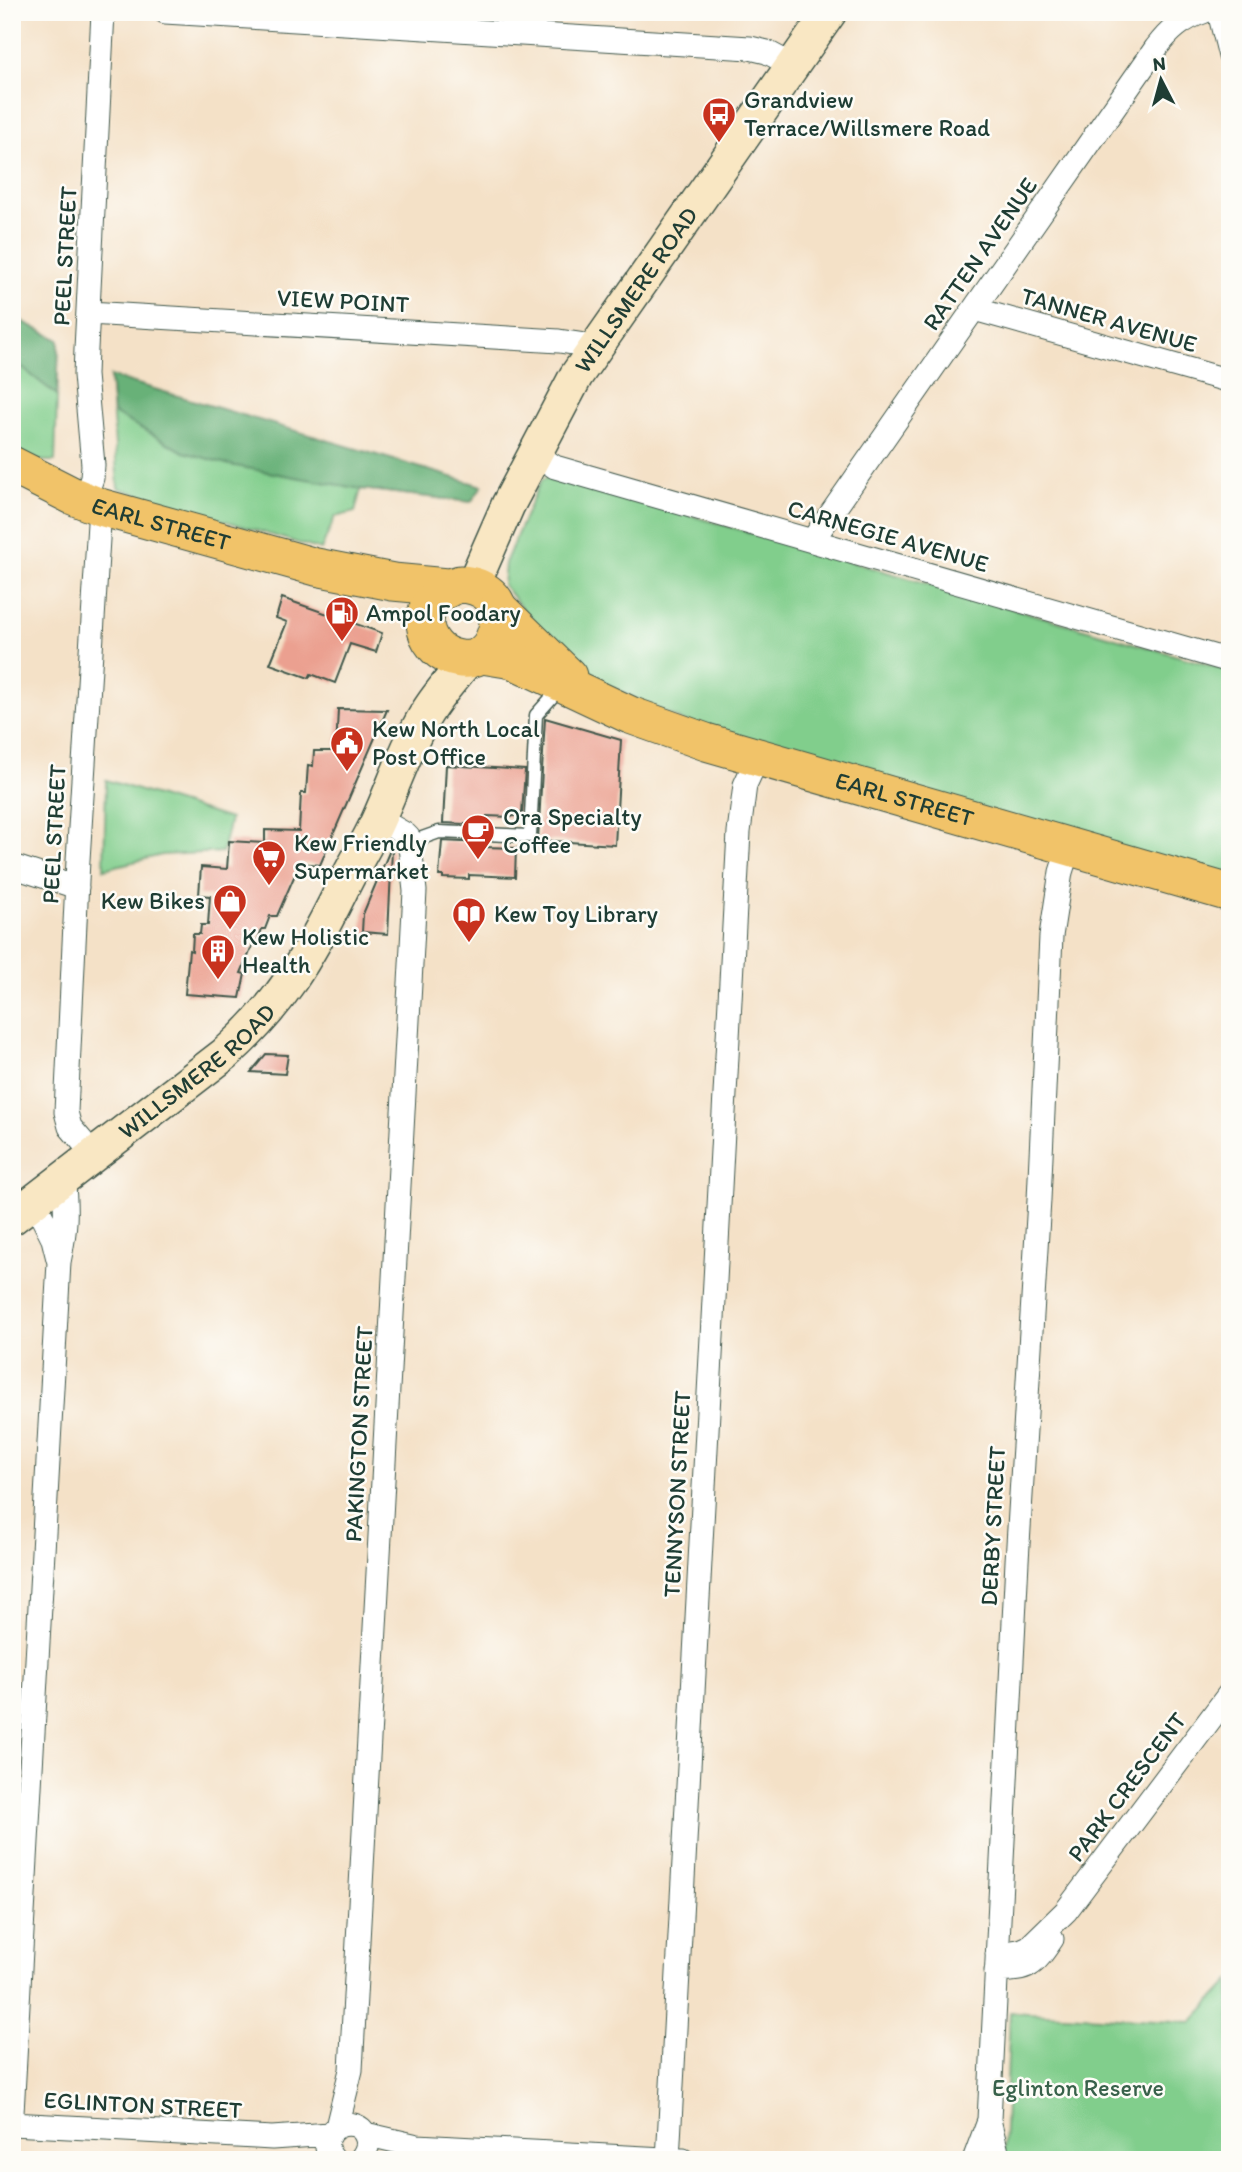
<svg xmlns="http://www.w3.org/2000/svg" width="1242" height="2172" font-family="Itim,sans-serif">
	<style>
		.green { fill: #81ce8c; stroke: #508660; stroke-width: 2 }
		.forest { fill: #68b178; stroke: #447756; stroke-width: 2 }
		.building { fill: #eba090 }
		.lines { fill: none; stroke-linecap: round; stroke-linejoin: round }
		.lane-casing { stroke: #3f564a; stroke-width: 15 }
		.street-casing { stroke: #3f564a; stroke-width: 25 }
		.secondary-casing { stroke: #3f564a; stroke-width: 36 }
		.primary-casing { stroke: #3f564a; stroke-width: 39 }
		.lane { stroke: #fff; stroke-width: 12 }
		.street { stroke: #fff; stroke-width: 23 }
		.secondary { stroke: #f9e7c3; stroke-width: 33 }
		.primary { stroke: #f1c369; stroke-width: 37 }
		.labels { text-anchor: middle; stroke-width: 5; stroke-linejoin: round; paint-order: stroke }
		.poi-label { font-size: 24px; fill: #1f3d34; stroke: #fdfcf7; text-anchor: start }
		.street-label { font-size: 24px; fill: #1f3d34; stroke: #fdfcf7 }
		.park-label { font-size: 24px; fill: #38614a; stroke: #fdfcf7 }
	</style>
	<rect width="100%" height="100%" fill="#fdfcf7"/>
	<filter id="ink" filterUnits="userSpaceOnUse"><feTurbulence type="fractalNoise" baseFrequency=".0143" numOctaves="2"/><feDisplacementMap in="SourceGraphic" scale="14" xChannelSelector="R" yChannelSelector="G"/><feConvolveMatrix kernelMatrix="1 2 1 2 8 2 1 2 1" color-interpolation-filters="sRGB"/></filter>
	<filter id="wash" filterUnits="userSpaceOnUse"><feTurbulence type="fractalNoise" baseFrequency=".00686" numOctaves="4" result="noise"/><feDisplacementMap in="SourceGraphic" scale="28" xChannelSelector="R" yChannelSelector="G"/><feGaussianBlur stdDeviation="1.57" result="paint"/><feColorMatrix in="noise" values="0 0 0 0 0 0 0 0 0 0 0 0 0 0 0 0 0 1.4 0 .05"/><feComposite in="paint" operator="in"/></filter>
	<g filter="url(#wash)">
		<rect width="100%" height="100%" fill="#f4e1c7"/>
		<!-- green -->
		<path class="green" d="M 12,318 L 59,340 L 55,461 L 33,461 L 12,449 Z
			M 110,376 L 482,486 L 471,502 L 361,489 L 355,512 L 335,517 L 321,550 L 118,488 Z
			M 548,477 L 557,477 L 1230,671 L 1230,880 L 692,725 L 589,677 L 558,653 L 503,585 L 505,563 L 539,484 L 542,480 Z
			M 106,780 L 230,819 L 222,852 L 162,855 L 104,869 Z
			M 1230,1981 L 1230,2160 L 1007,2160 L 1004,2151 L 1010,2012 L 1192,2022 Z"/>
		<!-- forest -->
		<path class="forest" d="M 12,316 L 59,340 L 57,395 L 12,360 Z
			M 110,376 L 482,486 L 471,502 L 361,489 L 230,465 L 184,452 L 113,413 Z"/>
		<g id="blocks">
			<!-- building -->
			<path class="building" d="M 282,598 L 382,633 L 376,652 L 350,644 L 335,683 L 311,674 L 309,678 L 270,664 L 287,622 L 276,618 Z
				M 338,709 L 387,710 L 320,865 L 300,863 L 277,916 L 270,916 L 265,929 L 262,929 L 257,942 L 254,942 L 241,973 L 245,974 L 240,998 L 185,994 L 189,950 L 192,951 L 193,934 L 200,934 L 201,925 L 208,925 L 210,896 L 199,895 L 201,867 L 227,869 L 229,841 L 265,843 L 265,830 L 299,831 L 301,793 L 306,793 L 308,765 L 313,766 L 314,751 L 336,751 Z
				M 545,718 L 621,740 L 615,845 L 538,840 Z
				M 446,765 L 525,770 L 522,813 L 511,817 L 487,816 L 486,825 L 443,823 Z
				M 442,841 L 484,843 L 484,847 L 516,848 L 515,877 L 469,875 L 469,879 L 443,878 L 443,876 L 439,876 Z
				M 390,850 L 392,850 L 388,934 L 362,932 L 363,914 Z
				M 266,1054 L 288,1055 L 285,1074 L 251,1072 Z"/>
		</g>
	</g>
	<g filter="url(#ink)">
		<use href="#blocks" fill-opacity="0" stroke="#3f564a" stroke-width="2"/>
		<g class="lines">
			<!-- lane casing -->
			<g class="lane-casing">
				<path id="lane" d="M 411,842 L 439,832 L 530,836 L 536,715 L 561,687"/>
			</g>
			<!-- street casing -->
			<g class="street-casing">
				<path id="street" d="M 165,12 L 750,48 L 767,52 L 793,66
					M 1219,12 L 1230,56
					M 974,309 L 1230,381
					M 89,313 L 559,341 L 579,344 L 593,350
					M 536,454 L 555,467 L 1230,661
					M 84,501 L 92,478 L 93,465 L 85,375 L 86,349 L 103,12
					M 812,541 L 1156,48 C 1169,31 1182,19 1203,12
					M 12,866 L 77,887
					M 94,1155 L 70,1127 L 66,1112 L 78,860 L 100,507
					M 34,1201 L 53,1239 L 58,1259
					M 997,1954 L 1020,1951 L 1029,1947 L 1066,1911 L 1230,1693
					M 996,1971 C 1030,1970 1033,1967 1052,1939
					M 12,2113 L 59,1262 C 66,1229 67,1211 63,1177
					M 12,2124 L 272,2138 L 330,2134
					M 337,2127 L 351,2070 L 415,891 L 409,838 L 405,834 L 379,819
					M 365,2134 L 417,2146 L 683,2160
					M 334,2160 C 308,2131 358,2108 367,2139 C 369,2147 365,2154 360,2160
					M 668,2160 L 739,832 L 745,785 L 758,757
					M 974,2160 L 989,2120
					M 999,2160 L 989,2120 L 1017,1561 L 1039,1200 L 1051,936 L 1061,872 L 1069,847"/>
			</g>
			<!-- secondary casing -->
			<g class="secondary-casing">
				<g id="secondary">
					<path id="s1" d="M 473,585 L 508,505 L 576,376 L 830,12"/>
					<path id="s2" d="M 12,1218 L 225,1054 C 280,1006 309,956 341,891 C 352,867 367,845 378,820 C 394,785 406,747 426,714 C 438,694 454,677 468,659"/>
				</g>
			</g>
			<!-- primary casing -->
			<g class="primary-casing">
				<g id="primary">
					<path id="s3" d="M 12,465 L 73,496 L 100,507 L 316,567 L 393,582 L 447,587"/>
					<path d="M 460,584 C 483,585 504,599 498,625 C 496,634 492,647 483,653 C 470,665 444,658 434,645 C 413,619 432,591 460,584 Z"/>
					<path d="M 498,608 L 568,676"/>
					<path id="s4" d="M 482,655 L 513,660 L 630,715 L 706,742 L 1230,893"/>
				</g>
			</g>
			<!-- lane -->
			<use href="#lane" class="lane"/>
			<!-- street -->
			<use href="#street" class="street"/>
			<!-- secondary -->
			<use href="#secondary" class="secondary"/>
			<!-- primary -->
			<use href="#primary" class="primary"/>
		</g>
	</g>
	<!-- icons -->
	<defs>
		<g id="bus-pin" transform="scale(1.75)"><path d="M0 17L-7.5 6A9.5 9.5 0 1 1 7.5 6Z" fill="#c8321e" stroke="#fdfcf7"/><path d="M-5-6H5V4H4V6H2V4H-2V6H-4V4H-5ZM-3.5-4V0h7V-4ZM-3.5 1.2v1.5H-2V1.2ZM2 1.2v1.5H3.5V1.2Z" fill="#fff"/></g>
		<g id="fuel-pin" transform="scale(1.75)"><path d="M0 17L-7.5 6A9.5 9.5 0 1 1 7.5 6Z" fill="#c8321e" stroke="#fdfcf7"/><path d="M-5.5-6h7V0h2V4h1.3V-2.5L3-4.5l.8-.8L6-3V5H2.5V1h-1V6h-7ZM-4.2-4.7v3.2H.2V-4.7Z" fill="#fff"/></g>
		<g id="civic-pin" transform="scale(1.75)"><path d="M0 17L-7.5 6A9.5 9.5 0 1 1 7.5 6Z" fill="#c8321e" stroke="#fdfcf7"/><path d="M-.6-6.5H3V-4.5H.6V-3L4-1V1h2V6H-6V1h2V-1L-.6-3ZM-1.2 2.5V6h2.4V2.5Z" fill="#fff"/></g>
		<g id="cafe-pin" transform="scale(1.75)"><path d="M0 17L-7.5 6A9.5 9.5 0 1 1 7.5 6Z" fill="#c8321e" stroke="#fdfcf7"/><path d="M-5.5-4.5H6V0H3Q3 3.5 0 3.5H-2.5Q-5.5 3.5-5.5 0ZM3-3.2v2h1.7v-2ZM-6 4.5H4V6H-6Z" fill="#fff"/></g>
		<g id="supermarket-pin" transform="scale(1.75)"><path d="M0 17L-7.5 6A9.5 9.5 0 1 1 7.5 6Z" fill="#c8321e" stroke="#fdfcf7"/><path d="M-6-5.5h2.5l.6 2H6L4.5 2H-2.5L-4.4-4H-6ZM-1.5 3.2a1.3 1.3 0 1 0 .1 0ZM3 3.2a1.3 1.3 0 1 0 .1 0Z" fill="#fff"/></g>
		<g id="shop-pin" transform="scale(1.75)"><path d="M0 17L-7.5 6A9.5 9.5 0 1 1 7.5 6Z" fill="#c8321e" stroke="#fdfcf7"/><path d="M-5-2.5h2.3a2.7 3.5 0 0 1 5.4 0H5L5.5 6h-11ZM-1.5-2.5h3a1.5 2.3 0 0 0-3 0Z" fill="#fff"/></g>
		<g id="library-pin" transform="scale(1.75)"><path d="M0 17L-7.5 6A9.5 9.5 0 1 1 7.5 6Z" fill="#c8321e" stroke="#fdfcf7"/><path d="M-6-4Q-3-5.5-.7-3.5V5Q-3 3-6 4ZM6-4Q3-5.5 .7-3.5V5Q3 3 6 4Z" fill="#fff"/></g>
		<g id="building-pin" transform="scale(1.75)"><path d="M0 17L-7.5 6A9.5 9.5 0 1 1 7.5 6Z" fill="#c8321e" stroke="#fdfcf7"/><path d="M-4-6H4V6H1V3H-1V6H-4ZM-2.5-4.3h1.7v1.8h-1.7ZM.8-4.3h1.7v1.8H.8ZM-2.5-1h1.7V.8h-1.7ZM.8-1h1.7V.8H.8Z" fill="#fff"/></g>
	</defs>
	<g fill-rule="evenodd">
		<use href="#bus-pin" x="719" y="114"/>
		<use href="#fuel-pin" x="342" y="613"/>
		<use href="#civic-pin" x="347" y="743"/>
		<use href="#cafe-pin" x="478" y="831"/>
		<use href="#supermarket-pin" x="269" y="857"/>
		<use href="#shop-pin" x="230" y="901"/>
		<use href="#library-pin" x="469" y="914"/>
		<use href="#building-pin" x="218" y="951"/>
	</g>
	<g class="labels">
		<!-- poi labels -->
		<g class="poi-label">
			<text x="744" y="108">Grandview<tspan x="744" dy="28">Terrace/Willsmere Road</tspan></text>
			<text x="366" y="621">Ampol Foodary</text>
			<text x="372" y="737">Kew North Local<tspan x="372" dy="28">Post Office</tspan></text>
			<text x="503" y="825">Ora Specialty<tspan x="503" dy="28">Coffee</tspan></text>
			<text x="294" y="851">Kew Friendly<tspan x="294" dy="28">Supermarket</tspan></text>
			<text x="205" y="909" text-anchor="end">Kew Bikes</text>
			<text x="494" y="922">Kew Toy Library</text>
			<text x="242" y="945">Kew Holistic<tspan x="242" dy="28">Health</tspan></text>
		</g>
		<!-- street labels -->
		<g class="street-label">
			<text transform="translate(980 254) rotate(-55)" y="8">RATTEN AVENUE</text>
			<text transform="translate(65 256) rotate(-87)" y="8">PEEL STREET</text>
			<text dy="8" stroke="none"><textPath href="#s1" startOffset="338">WILLSMERE ROAD</textPath></text>
			<text transform="translate(343 301) rotate(3)" y="8">VIEW POINT</text>
			<text transform="translate(1109 320) rotate(16)" y="8">TANNER AVENUE</text>
			<text dy="8" stroke="none"><textPath href="#s3" startOffset="161">EARL STREET</textPath></text>
			<text transform="translate(888 536) rotate(16)" y="8">CARNEGIE AVENUE</text>
			<text dy="8" stroke="none"><textPath href="#s4" startOffset="448">EARL STREET</textPath></text>
			<text transform="translate(54 834) rotate(-87)" y="8">PEEL STREET</text>
			<text dy="8" stroke="none"><textPath href="#s2" startOffset="236">WILLSMERE ROAD</textPath></text>
			<text transform="translate(359 1434) rotate(-87)" y="8">PAKINGTON STREET</text>
			<text transform="translate(677 1494) rotate(-87)" y="8">TENNYSON STREET</text>
			<text transform="translate(993 1526) rotate(-87)" y="8">DERBY STREET</text>
			<text transform="translate(1127 1787) rotate(-53)" y="8">PARK CRESCENT</text>
			<text transform="translate(143 2105) rotate(3)" y="8">EGLINTON STREET</text>
		</g>
		<!-- park labels -->
		<g class="park-label">
			<text x="1078" y="2096">Eglinton Reserve</text>
		</g>
	</g>
	<!-- margin -->
	<rect width="1242" height="2172" fill="none" stroke="#fdfcf7" stroke-width="42"/>
	<!-- north arrow -->
	<g transform="translate(1161 80) rotate(354)" stroke="#fdfcf7" stroke-width="5" paint-order="stroke">
	<path d="M0-5L12 26L0 18L-12 26Z" fill="#1f3d34"/>
	<text y="-10" font-size="19" font-weight="bold" text-anchor="middle" fill="#1f3d34">N</text>
	</g>
</svg>
